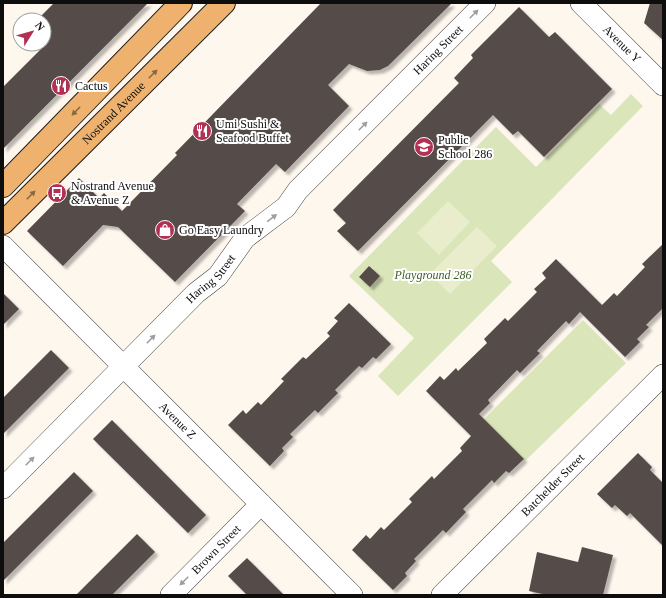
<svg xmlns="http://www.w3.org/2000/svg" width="666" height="598" font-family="'Times New Roman',serif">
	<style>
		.green { fill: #dae5ba }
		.pitch { fill: #e9edcc }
		.building { fill: #554c4a; filter: url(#shadow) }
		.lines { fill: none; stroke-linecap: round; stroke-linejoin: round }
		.minor-casing { stroke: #404040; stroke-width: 22 }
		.major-casing { stroke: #1e1e1e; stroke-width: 24 }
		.minor { stroke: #fff; stroke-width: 21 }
		.major { stroke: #eeb26e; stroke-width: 22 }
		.oneway { fill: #9e9e9e }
		.oneway2 { fill: #896842 }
		.labels { text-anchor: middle; stroke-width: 4; stroke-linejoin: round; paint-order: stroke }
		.street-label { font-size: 12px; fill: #0d0d0d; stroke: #fff }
		.poi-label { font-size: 12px; fill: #0d0d0d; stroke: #fff; text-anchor: start }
		.park-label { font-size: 12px; font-style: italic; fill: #3d5f22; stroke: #fff }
	</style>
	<defs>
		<filter id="shadow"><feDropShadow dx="3.5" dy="3.5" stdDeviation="1" flood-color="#0004"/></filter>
	</defs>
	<rect width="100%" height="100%" fill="#fef7ee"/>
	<!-- green -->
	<path class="green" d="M 631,94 L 643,106 L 491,261 L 512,282 L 398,396 L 378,376 L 414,338 L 349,276 L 496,127 L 536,167 L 599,104 L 611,115 Z
		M 583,320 L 626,363 L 525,461 L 483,420 Z"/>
	<!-- pitch -->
	<path class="pitch" d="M 448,201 L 470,222 L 439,255 L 417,233 Z
		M 477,227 L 497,246 L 450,294 L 430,274 Z"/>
	<!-- building -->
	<path class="building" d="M 54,3 L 148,3 L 3,149 L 3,87 L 43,47 L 40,44 L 44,44 L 44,20 L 37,20 Z
		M 321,3 L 452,3 L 388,66 L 380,70 L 367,71 L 349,64 L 328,85 L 349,106 L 285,172 L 276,164 L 237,204 L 245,211 L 175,282 L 118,227 L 103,225 L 63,266 L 27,231 L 79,178 L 99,198 L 104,193 L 122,211 L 177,155 L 175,153 Z
		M 650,3 L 663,3 L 663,40 L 644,23 Z
		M 519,7 L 549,37 L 555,32 L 612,89 L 544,157 L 518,131 L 513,135 L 493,115 L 358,251 L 337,231 L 346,223 L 333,210 L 459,83 L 454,78 L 473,58 L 471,55 Z
		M 663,244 L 663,308 L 646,325 L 649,327 L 637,339 L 640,342 L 625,357 L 580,312 L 569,324 L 566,321 L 537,351 L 540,353 L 520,373 L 517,370 L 488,400 L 490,403 L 479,414 L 524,459 L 509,473 L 506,471 L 494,483 L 492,480 L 463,509 L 466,512 L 446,533 L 443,530 L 414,559 L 416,561 L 405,573 L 407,576 L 393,590 L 352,550 L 366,535 L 370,539 L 381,527 L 384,530 L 412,502 L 409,499 L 432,476 L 434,479 L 462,451 L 460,448 L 471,436 L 426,391 L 440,376 L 444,380 L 456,368 L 458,371 L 487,343 L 484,339 L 505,318 L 508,321 L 537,292 L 534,289 L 546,278 L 542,273 L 556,259 L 602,305 L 614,293 L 617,296 L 645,267 L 642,264 Z
		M 369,266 L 380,276 L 370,287 L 359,277 Z
		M 3,293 L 19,309 L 3,325 Z
		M 349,303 L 391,344 L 376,359 L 373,357 L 362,368 L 359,366 L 335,390 L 338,393 L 318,413 L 315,410 L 290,434 L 293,437 L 282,448 L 284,451 L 270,466 L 228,425 L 243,410 L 246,414 L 258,402 L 261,405 L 284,381 L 281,379 L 303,357 L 306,359 L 330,336 L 327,333 L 338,321 L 334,318 Z
		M 51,350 L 69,368 L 3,434 L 3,398 Z
		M 112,420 L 206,515 L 188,533 L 93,439 Z
		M 638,453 L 652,467 L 650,470 L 663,483 L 663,546 L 630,513 L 627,516 L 615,505 L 612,508 L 597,494 Z
		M 74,472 L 93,491 L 3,581 L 3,543 Z
		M 137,534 L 155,552 L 112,595 L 76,595 Z
		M 582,547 L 613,555 L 603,595 L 547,595 L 529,591 L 537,552 L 578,562 Z
		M 247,558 L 284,595 L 247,595 L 228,576 Z"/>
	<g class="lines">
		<!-- minor casing -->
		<g class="minor-casing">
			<g id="minor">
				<path id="s1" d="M 581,3 L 663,85"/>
				<path id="s2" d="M 3,246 L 352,595"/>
				<path id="s3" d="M 3,488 L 196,293 L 218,276 L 245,238 L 286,207 L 298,190 L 485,3"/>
				<path id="s4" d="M 171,595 L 261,504"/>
				<path id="s5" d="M 442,595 L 663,375"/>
			</g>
		</g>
		<!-- major casing -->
		<g class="major-casing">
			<g id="major">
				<path d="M 3,186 L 181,3"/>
				<path id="s6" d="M 3,223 L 224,3"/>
			</g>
		</g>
		<!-- minor -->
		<use href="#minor" class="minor"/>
		<!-- major -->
		<use href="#major" class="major"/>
	</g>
	<!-- one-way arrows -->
	<defs><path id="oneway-solid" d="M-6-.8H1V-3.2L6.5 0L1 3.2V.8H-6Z"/></defs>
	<g class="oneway">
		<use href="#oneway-solid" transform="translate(474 14) rotate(-45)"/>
		<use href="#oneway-solid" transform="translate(363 126) rotate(-45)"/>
		<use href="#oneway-solid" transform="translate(272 218) rotate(-37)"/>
		<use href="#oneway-solid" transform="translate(151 339) rotate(-45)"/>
		<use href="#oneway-solid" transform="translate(30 461) rotate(-45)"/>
		<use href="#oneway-solid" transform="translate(184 581) rotate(135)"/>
	</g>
	<g class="oneway2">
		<use href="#oneway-solid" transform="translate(153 74) rotate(-45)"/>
		<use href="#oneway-solid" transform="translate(76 111) rotate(134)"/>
		<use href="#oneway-solid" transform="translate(31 195) rotate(-45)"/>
	</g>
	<!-- icons -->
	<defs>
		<g id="restaurant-disc" transform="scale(1)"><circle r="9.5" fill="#b23053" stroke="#fff"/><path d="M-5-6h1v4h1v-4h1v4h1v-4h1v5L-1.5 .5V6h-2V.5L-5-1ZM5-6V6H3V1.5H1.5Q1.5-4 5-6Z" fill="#fff"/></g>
		<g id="school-disc" transform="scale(1)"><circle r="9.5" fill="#b23053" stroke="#fff"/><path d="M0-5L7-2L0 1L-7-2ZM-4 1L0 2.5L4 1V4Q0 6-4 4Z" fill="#fff"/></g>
		<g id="bus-disc" transform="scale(1)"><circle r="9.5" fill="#b23053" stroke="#fff"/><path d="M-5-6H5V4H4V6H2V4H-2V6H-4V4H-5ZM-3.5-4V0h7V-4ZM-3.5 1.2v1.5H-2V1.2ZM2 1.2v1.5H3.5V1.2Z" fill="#fff"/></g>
		<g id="shop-disc" transform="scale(1)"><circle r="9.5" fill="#b23053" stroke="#fff"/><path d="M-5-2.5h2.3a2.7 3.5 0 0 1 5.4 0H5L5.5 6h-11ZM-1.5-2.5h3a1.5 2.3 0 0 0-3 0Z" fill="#fff"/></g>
	</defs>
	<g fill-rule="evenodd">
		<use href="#restaurant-disc" x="61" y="86"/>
		<use href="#restaurant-disc" x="202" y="131"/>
		<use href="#school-disc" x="424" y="147"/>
		<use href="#bus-disc" x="57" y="193"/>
		<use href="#shop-disc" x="165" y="230"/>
	</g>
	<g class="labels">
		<!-- street labels -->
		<g class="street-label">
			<text dy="4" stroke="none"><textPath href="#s1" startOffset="58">Avenue Y</textPath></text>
			<text dy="4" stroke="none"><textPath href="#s3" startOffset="619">Haring Street</textPath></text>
			<text dy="4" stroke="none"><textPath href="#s6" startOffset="156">Nostrand Avenue</textPath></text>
			<text dy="4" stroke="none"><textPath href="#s3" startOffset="295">Haring Street</textPath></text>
			<text dy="4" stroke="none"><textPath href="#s2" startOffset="247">Avenue Z</textPath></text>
			<text dy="4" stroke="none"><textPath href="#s5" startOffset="156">Batchelder Street</textPath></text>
			<text dy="4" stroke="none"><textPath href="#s4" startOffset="64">Brown Street</textPath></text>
		</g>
		<!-- poi labels -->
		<g class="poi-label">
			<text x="75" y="90">Cactus</text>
			<text x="216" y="128">Umi Sushi &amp;<tspan x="216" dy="14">Seafood Buffet</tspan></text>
			<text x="438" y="144">Public<tspan x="438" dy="14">School 286</tspan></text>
			<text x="71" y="190">Nostrand Avenue<tspan x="71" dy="14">&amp; Avenue Z</tspan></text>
			<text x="179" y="234">Go Easy Laundry</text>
		</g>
		<!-- park labels -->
		<g class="park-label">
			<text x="433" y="279">Playground 286</text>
		</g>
	</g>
	<!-- border -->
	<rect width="666" height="598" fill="none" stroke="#0d0d0d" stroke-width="8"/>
	<!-- north arrow -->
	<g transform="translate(32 32) rotate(53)"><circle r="19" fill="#ffffff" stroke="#9e9e9e"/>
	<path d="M0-3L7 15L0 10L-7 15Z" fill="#b23053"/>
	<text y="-6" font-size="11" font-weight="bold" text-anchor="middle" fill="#0d0d0d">N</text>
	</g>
</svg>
